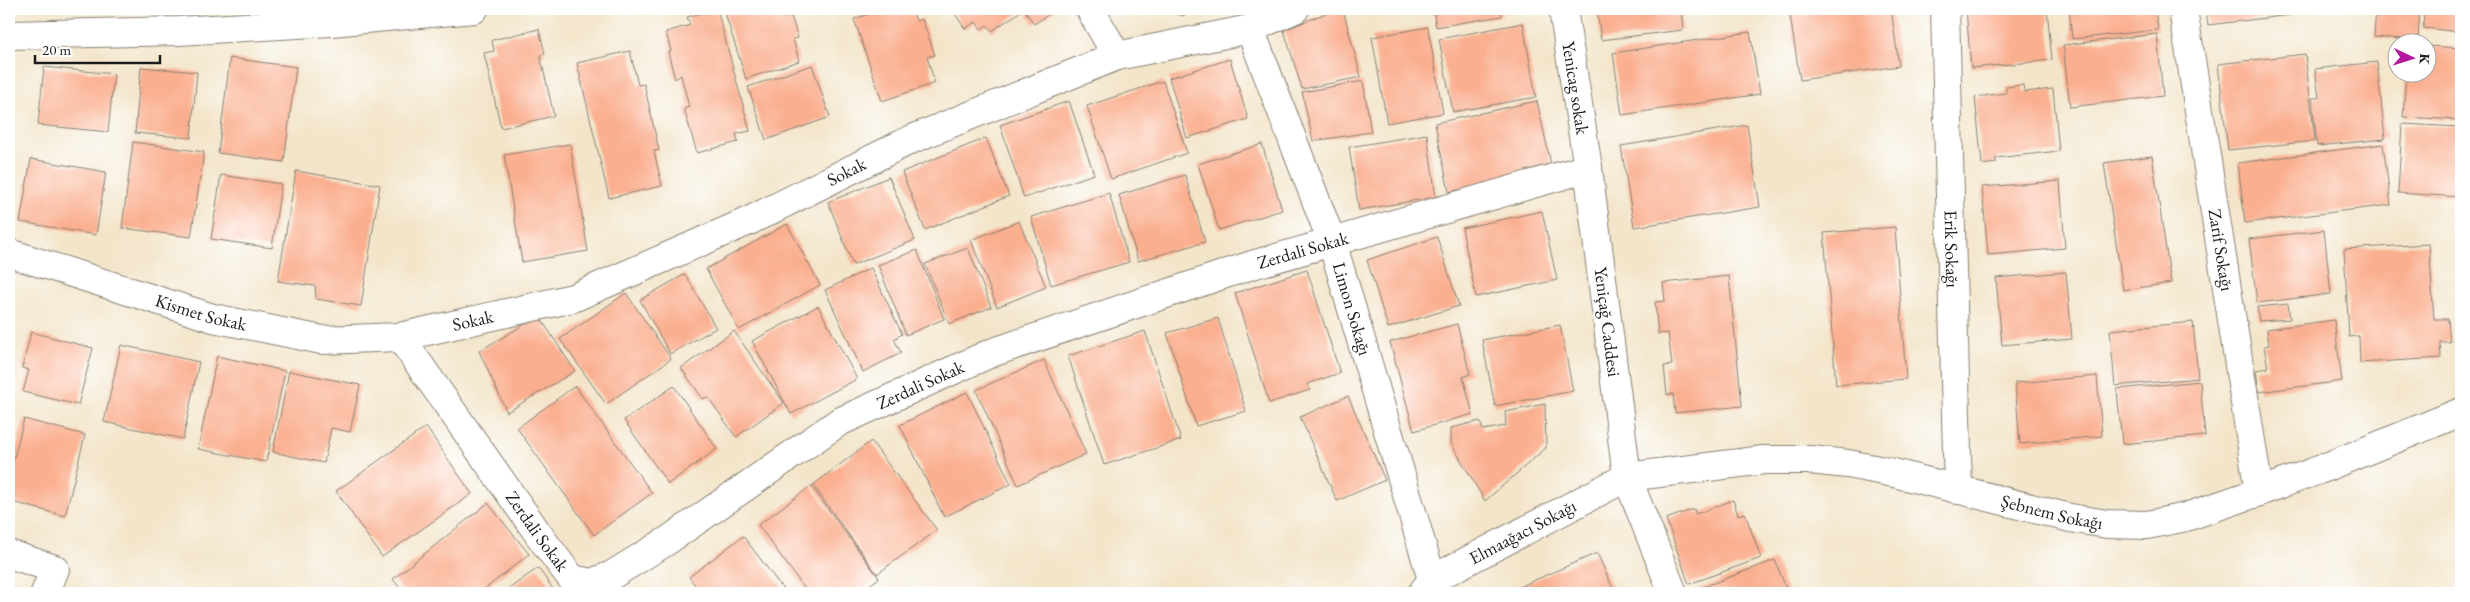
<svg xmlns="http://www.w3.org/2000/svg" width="2470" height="602" font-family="'EB Garamond',serif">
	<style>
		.building { fill: #faaf8f }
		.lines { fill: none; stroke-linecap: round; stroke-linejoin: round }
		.minor-casing { stroke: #888073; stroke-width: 30 }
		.minor { stroke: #fff; stroke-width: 28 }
		.labels { text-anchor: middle; stroke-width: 4.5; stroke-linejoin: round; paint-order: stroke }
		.street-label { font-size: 18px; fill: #1c1c1c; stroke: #fff }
	</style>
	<rect width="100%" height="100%" fill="#fff"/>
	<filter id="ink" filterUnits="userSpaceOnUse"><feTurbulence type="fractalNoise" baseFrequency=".02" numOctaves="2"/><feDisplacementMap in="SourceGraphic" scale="10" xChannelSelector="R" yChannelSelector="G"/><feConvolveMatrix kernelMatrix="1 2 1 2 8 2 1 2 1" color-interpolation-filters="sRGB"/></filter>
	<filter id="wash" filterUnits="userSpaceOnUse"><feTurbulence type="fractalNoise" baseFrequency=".0096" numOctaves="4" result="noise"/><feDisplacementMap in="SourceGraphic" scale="20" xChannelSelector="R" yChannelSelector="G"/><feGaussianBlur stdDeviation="1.12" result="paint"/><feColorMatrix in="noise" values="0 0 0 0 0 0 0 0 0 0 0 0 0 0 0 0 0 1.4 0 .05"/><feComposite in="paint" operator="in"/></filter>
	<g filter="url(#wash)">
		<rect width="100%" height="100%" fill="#f3e5ca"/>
		<g id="blocks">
			<!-- building -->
			<path class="building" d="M 717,9 L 750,131 L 736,134 L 738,142 L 697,153 L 684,109 L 689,107 L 681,75 L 675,79 L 668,52 L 671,51 L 666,32 L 690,25 L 687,17 Z
				M 739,9 L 782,9 L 784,18 L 791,16 L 798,38 L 793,39 L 799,61 L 746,79 L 725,13 Z
				M 884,9 L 912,9 L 916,21 L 922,19 L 935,55 L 927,57 L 935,83 L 882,101 L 854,19 Z
				M 952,9 L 1019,9 L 1021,11 L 992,31 L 987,25 L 981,29 L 976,22 L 965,29 Z
				M 1024,9 L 1057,9 L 1034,24 Z
				M 1178,9 L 1203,9 L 1181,16 Z
				M 1336,9 L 1343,9 L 1361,77 L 1302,89 L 1284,30 Z
				M 1433,9 L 1501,9 L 1502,16 L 1436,27 Z
				M 1597,9 L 1681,9 L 1683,30 L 1601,40 Z
				M 1789,9 L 1891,9 L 1899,66 L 1800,80 Z
				M 1966,9 L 2047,9 L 2052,60 L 1971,68 Z
				M 2069,9 L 2155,9 L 2158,30 L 2072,39 Z
				M 2206,9 L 2290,9 L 2290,15 L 2208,25 Z
				M 2376,9 L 2420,9 L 2418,40 L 2374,37 Z
				M 2424,9 L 2461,9 L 2461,32 L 2423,28 Z
				M 1523,23 L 1536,97 L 1453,112 L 1439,39 Z
				M 1428,27 L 1443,113 L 1387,123 L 1372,37 Z
				M 539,29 L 545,54 L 540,55 L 554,116 L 501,128 L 484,53 L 494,51 L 492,40 Z
				M 1750,32 L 1760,94 L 1622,115 L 1613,53 Z
				M 2157,34 L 2163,96 L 2070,107 L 2063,45 Z
				M 2428,46 L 2461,48 L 2461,120 L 2403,117 L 2406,72 L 2428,72 Z
				M 630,51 L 638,85 L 644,84 L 659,150 L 654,151 L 662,186 L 609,198 L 577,63 Z
				M 2305,54 L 2315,141 L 2228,150 L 2218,64 Z
				M 230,58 L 296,67 L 284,162 L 218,153 Z
				M 1230,59 L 1248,119 L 1187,138 L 1169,78 Z
				M 2377,62 L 2385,139 L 2317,146 L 2312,98 L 2319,98 L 2315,69 Z
				M 812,65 L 830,117 L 766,140 L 748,87 Z
				M 44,67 L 114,74 L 108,132 L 38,125 Z
				M 141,67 L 197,72 L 191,138 L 135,133 Z
				M 1163,81 L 1187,153 L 1111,179 L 1087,106 Z
				M 1363,81 L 1371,132 L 1313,141 L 1302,92 Z
				M 2023,85 L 2024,92 L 2053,89 L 2059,151 L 1996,158 L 1996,163 L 1982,165 L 1975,97 L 2006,93 L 2006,87 Z
				M 1069,101 L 1094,174 L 1024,198 L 1000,125 Z
				M 1537,101 L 1552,169 L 1449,192 L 1435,123 Z
				M 2402,124 L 2461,127 L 2461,197 L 2398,193 Z
				M 1747,125 L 1760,207 L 1634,227 L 1621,146 Z
				M 1427,134 L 1436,197 L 1359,210 L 1349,147 Z
				M 986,138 L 1009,196 L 925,230 L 902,172 Z
				M 133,142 L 204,152 L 191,237 L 122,228 Z
				M 570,144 L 588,251 L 522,262 L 504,155 Z
				M 1262,144 L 1282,210 L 1219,230 L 1198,164 Z
				M 2383,144 L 2391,205 L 2245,223 L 2238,163 Z
				M 2152,156 L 2171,283 L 2123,290 L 2104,163 Z
				M 31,159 L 106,172 L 96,235 L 20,222 Z
				M 296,171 L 380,185 L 361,306 L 316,299 L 315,286 L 278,281 Z
				M 221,175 L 281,184 L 272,248 L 211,239 Z
				M 1185,175 L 1205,242 L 1138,261 L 1119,195 Z
				M 889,177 L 915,240 L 853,265 L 828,202 Z
				M 2060,181 L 2065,248 L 1988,255 L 1982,187 Z
				M 1109,193 L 1129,262 L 1051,285 L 1031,217 Z
				M 1542,211 L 1557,280 L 1476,297 L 1462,228 Z
				M 1019,221 L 1046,287 L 997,307 L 971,240 Z
				M 787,224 L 820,285 L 739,330 L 706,269 Z
				M 1895,227 L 1906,379 L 1836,385 L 1824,233 Z
				M 2324,230 L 2331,294 L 2257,303 L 2249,239 Z
				M 1437,237 L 1459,306 L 1388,328 L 1367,260 Z
				M 2429,244 L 2434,319 L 2448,319 L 2450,342 L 2440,342 L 2441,358 L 2360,363 L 2359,336 L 2349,337 L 2344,249 Z
				M 968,248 L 991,307 L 949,324 L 925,264 Z
				M 917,250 L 944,319 L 906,335 L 878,265 Z
				M 871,268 L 902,334 L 894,339 L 901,353 L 863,372 L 825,290 Z
				M 1307,270 L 1340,373 L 1307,384 L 1310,390 L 1269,403 L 1235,293 Z
				M 2066,272 L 2072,339 L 2002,345 L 1996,278 Z
				M 685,274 L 716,328 L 670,354 L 640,300 Z
				M 1729,276 L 1742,406 L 1675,413 L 1673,394 L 1667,395 L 1664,366 L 1672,365 L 1668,333 L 1658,334 L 1655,302 L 1665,301 L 1663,283 Z
				M 626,293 L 671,359 L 606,404 L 560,339 Z
				M 2288,304 L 2290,319 L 2259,321 L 2257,307 Z
				M 818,306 L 857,379 L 791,414 L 752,341 Z
				M 539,316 L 575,371 L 507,412 L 479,351 Z
				M 1218,318 L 1246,411 L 1196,426 L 1167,333 Z
				M 2334,320 L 2342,381 L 2259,392 L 2256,370 L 2268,368 L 2264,346 L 2269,345 L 2267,329 Z
				M 2193,322 L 2198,378 L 2115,386 L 2110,330 Z
				M 1457,324 L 1470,374 L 1463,377 L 1473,414 L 1414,431 L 1390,342 Z
				M 1560,325 L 1573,391 L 1495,406 L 1482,340 Z
				M 734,331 L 784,403 L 736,437 L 708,397 L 703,399 L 681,368 Z
				M 1145,331 L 1181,440 L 1104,465 L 1068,356 Z
				M 31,332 L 93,348 L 78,405 L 23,392 L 29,370 L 22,368 Z
				M 121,345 L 199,362 L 183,439 L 104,422 Z
				M 217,356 L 285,371 L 266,462 L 198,449 Z
				M 1044,360 L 1086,454 L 1018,485 L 976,390 Z
				M 289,371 L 360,385 L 350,432 L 331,428 L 324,463 L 273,452 Z
				M 2097,376 L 2102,436 L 2020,444 L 2015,383 Z
				M 2200,381 L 2205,436 L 2122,444 L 2117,389 Z
				M 575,386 L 652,493 L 594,535 L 517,428 Z
				M 674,386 L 717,449 L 668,484 L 624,420 Z
				M 967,392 L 1011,484 L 944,517 L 900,425 Z
				M 1348,396 L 1385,480 L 1337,501 L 1300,417 Z
				M 1545,404 L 1546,448 L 1485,501 L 1451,443 L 1451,428 L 1480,421 L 1483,430 L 1506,426 L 1505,412 Z
				M 24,419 L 85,435 L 65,516 L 9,501 L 9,465 L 12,465 Z
				M 426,427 L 472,494 L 382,557 L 336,491 Z
				M 871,441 L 937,530 L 877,574 L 813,485 Z
				M 811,486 L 879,578 L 859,593 L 808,593 L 758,525 Z
				M 1733,500 L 1738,515 L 1745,513 L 1761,558 L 1689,584 L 1666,519 L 1694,509 L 1696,514 Z
				M 488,503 L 529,554 L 480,593 L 404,593 L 393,579 Z
				M 743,536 L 786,593 L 701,593 L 689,577 Z
				M 1597,553 L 1615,593 L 1505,593 Z
				M 1775,560 L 1788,593 L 1691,593 L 1690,592 Z
				M 538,568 L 556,593 L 503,593 Z"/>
		</g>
	</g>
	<g filter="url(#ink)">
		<use href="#blocks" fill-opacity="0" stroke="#888073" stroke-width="1"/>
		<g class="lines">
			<!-- minor casing -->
			<g class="minor-casing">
				<g id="minor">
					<path d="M 1090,9 L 1117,56"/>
					<path id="s1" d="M 1563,9 L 1588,168 L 1627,477 L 1673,593"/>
					<path id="s2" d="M 1945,9 L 1958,490"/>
					<path id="s3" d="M 2183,9 L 2259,492"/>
					<path id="s4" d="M 1250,29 L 1332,242 L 1436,593"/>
					<path d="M 9,35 L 179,31 L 331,22 L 474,9"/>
					<path id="s5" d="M 9,253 L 213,318 L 322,340 L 400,337 L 573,298 L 751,220 L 910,140 L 1050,83 L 1117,56 L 1250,29 L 1295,9"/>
					<path id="s6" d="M 400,337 L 544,542 L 572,579 L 591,583 L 612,575 L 667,541 L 839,422 L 991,353 L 1252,265 L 1588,168"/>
					<path d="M 9,554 L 55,569 L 45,593"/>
					<path id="s7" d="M 1422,593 L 1433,579 L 1627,477 L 1764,460 L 1810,460 L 1848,464 L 1894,473 L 2070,518 L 2107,524 L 2147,525 L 2186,517 L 2259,492 L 2319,470 L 2461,412"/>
				</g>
			</g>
			<!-- minor -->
			<use href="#minor" class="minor"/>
		</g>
	</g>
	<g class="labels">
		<!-- street labels -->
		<g class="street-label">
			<text dy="6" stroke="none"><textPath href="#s1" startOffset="80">Yenicag sokak</textPath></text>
			<text dy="6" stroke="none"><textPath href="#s5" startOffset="882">Sokak</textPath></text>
			<text dy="6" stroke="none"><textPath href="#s6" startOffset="1108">Zerdali Sokak</textPath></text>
			<text dy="6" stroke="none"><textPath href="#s2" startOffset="240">Erik Sokağı</textPath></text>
			<text dy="6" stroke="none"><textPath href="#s3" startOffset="244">Zarif Sokağı</textPath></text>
			<text dy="6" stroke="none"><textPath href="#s4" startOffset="298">Limon Sokağı</textPath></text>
			<text dy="6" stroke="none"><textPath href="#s5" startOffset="201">Kismet Sokak</textPath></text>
			<text dy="6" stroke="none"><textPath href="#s5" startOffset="478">Sokak</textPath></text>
			<text dy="6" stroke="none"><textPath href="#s1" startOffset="316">Yeniçağ Caddesi</textPath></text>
			<text dy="6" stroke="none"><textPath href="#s6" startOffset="702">Zerdali Sokak</textPath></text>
			<text dy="6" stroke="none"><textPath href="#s7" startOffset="669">Şebnem Sokağı</textPath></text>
			<text dy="6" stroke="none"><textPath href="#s6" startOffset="238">Zerdali Sokak</textPath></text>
			<text dy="6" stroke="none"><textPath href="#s7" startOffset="119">Elmaağacı Sokağı</textPath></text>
		</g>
	</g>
	<!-- margin -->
	<rect width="2470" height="602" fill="none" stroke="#fff" stroke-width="30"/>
	<!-- north arrow -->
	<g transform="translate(2412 58) rotate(94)"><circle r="24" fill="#ffffff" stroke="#a4a4a4"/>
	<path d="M0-4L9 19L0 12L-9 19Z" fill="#b5179e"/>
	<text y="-8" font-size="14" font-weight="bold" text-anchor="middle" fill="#1c1c1c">K</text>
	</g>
	<!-- scale -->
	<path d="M35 55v8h125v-8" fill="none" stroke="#1c1c1c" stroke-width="2.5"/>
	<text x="42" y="55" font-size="15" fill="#1c1c1c" stroke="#ffffff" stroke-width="4" paint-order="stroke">20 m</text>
</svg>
